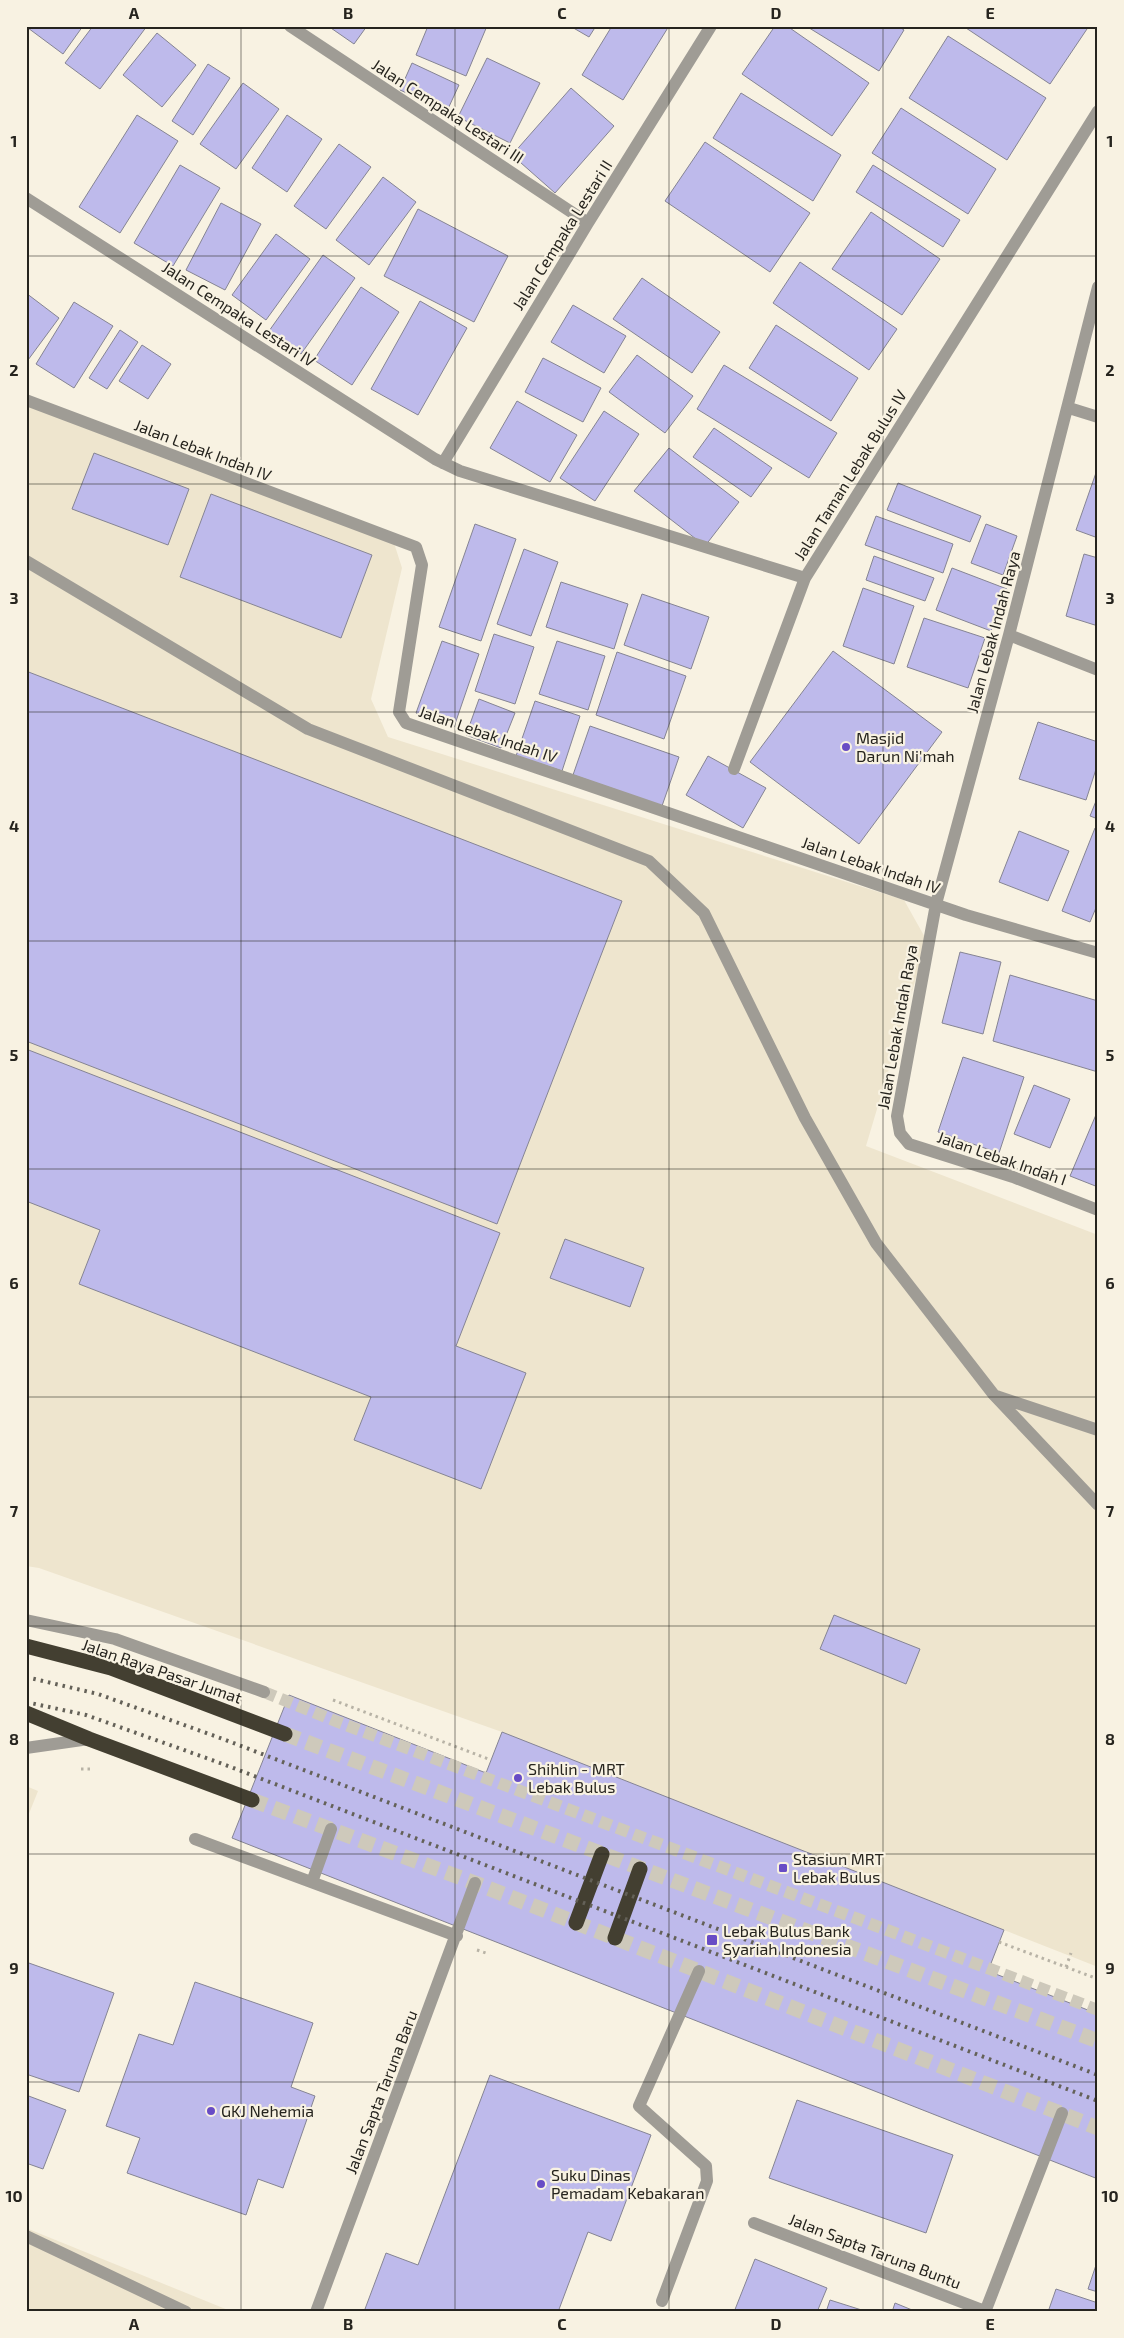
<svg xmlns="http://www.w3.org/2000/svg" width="1124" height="2338" font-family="'Exo 2',sans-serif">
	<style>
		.built { fill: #eee5ce }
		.building { fill: #bebaeb; stroke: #858493 }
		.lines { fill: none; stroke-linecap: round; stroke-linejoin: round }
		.minor-tunnel { stroke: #cec9bb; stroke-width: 12; stroke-dasharray: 12 6; stroke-linecap: butt }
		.highway-tunnel { stroke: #cec9bb; stroke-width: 15; stroke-dasharray: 15 8; stroke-linecap: butt }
		.path { stroke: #b8b3a6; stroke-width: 3; stroke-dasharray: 2.5 4; stroke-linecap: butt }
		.minor { stroke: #9f9c95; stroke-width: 12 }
		.highway { stroke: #433f31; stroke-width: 15 }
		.rail { stroke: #646158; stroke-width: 4; stroke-dasharray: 2.5 5; stroke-linecap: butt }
		.grid { fill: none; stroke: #26241e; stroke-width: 1; stroke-opacity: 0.55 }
		.poi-dot { fill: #684cc5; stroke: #f8f2e2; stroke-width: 2 }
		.labels { text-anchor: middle; stroke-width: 4.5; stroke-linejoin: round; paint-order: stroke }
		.street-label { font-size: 16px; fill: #26241e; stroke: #f8f2e2 }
		.poi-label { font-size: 16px; fill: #26241e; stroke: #f8f2e2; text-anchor: start }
		.neatline { fill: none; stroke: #26241e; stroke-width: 2 }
		.grid-label { font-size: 16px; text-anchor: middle; font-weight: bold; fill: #26241e }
	</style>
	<rect width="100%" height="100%" fill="#f8f2e2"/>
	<!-- built -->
	<path class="built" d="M 26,405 L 394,543 L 402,568 L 371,699 L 388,737 L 904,900 L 927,941 L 866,1146 L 1098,1235 L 1098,1967 L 502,1732 L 39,1568 L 26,1566 Z
		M 26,1786 L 38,1791 L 26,1821 Z
		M 26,2228 L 233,2312 L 26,2312 Z"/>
	<!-- building -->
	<path class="building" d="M 30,26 L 83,26 L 63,54 L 28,28 Z
		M 93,26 L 147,26 L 100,89 L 65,63 Z
		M 328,26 L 367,26 L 354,44 Z
		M 428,26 L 487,26 L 466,76 L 416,55 Z
		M 570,26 L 596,26 L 589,37 Z
		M 612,26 L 669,26 L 623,100 L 582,75 Z
		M 775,26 L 787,26 L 869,83 L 832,136 L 742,74 Z
		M 806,26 L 898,26 L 904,30 L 879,71 Z
		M 963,26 L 1089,26 L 1050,84 Z
		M 157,33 L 196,65 L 162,107 L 123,75 Z
		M 948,36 L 1046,98 L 1007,160 L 909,98 Z
		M 487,58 L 540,83 L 510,143 L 458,117 Z
		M 412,63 L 459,85 L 447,111 L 400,90 Z
		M 208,64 L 230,78 L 193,135 L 172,121 Z
		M 243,83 L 279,109 L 236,169 L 200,144 Z
		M 571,88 L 614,126 L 555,193 L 512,155 Z
		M 741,93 L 841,155 L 813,201 L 713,138 Z
		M 901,108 L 996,169 L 968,214 L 872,153 Z
		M 137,115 L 178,141 L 120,233 L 79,207 Z
		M 287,115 L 322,139 L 287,192 L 252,168 Z
		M 705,142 L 810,213 L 770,272 L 665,201 Z
		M 339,144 L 371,167 L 326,229 L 294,206 Z
		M 180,165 L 220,188 L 173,266 L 134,243 Z
		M 873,165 L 960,220 L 943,247 L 856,192 Z
		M 383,177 L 416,202 L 369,265 L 336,240 Z
		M 221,203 L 261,224 L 225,290 L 186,270 Z
		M 418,209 L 508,256 L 474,322 L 384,276 Z
		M 871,212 L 940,259 L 902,315 L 832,269 Z
		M 276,234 L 310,259 L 266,320 L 232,295 Z
		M 323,255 L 355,278 L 301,354 L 269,331 Z
		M 800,262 L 897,329 L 869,370 L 773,303 Z
		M 642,278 L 720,332 L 692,373 L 613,319 Z
		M 361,287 L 399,312 L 352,385 L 314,360 Z
		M 26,293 L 59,318 L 28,360 L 26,359 Z
		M 420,301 L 467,328 L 418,415 L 371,389 Z
		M 74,302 L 113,326 L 74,388 L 36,364 Z
		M 573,305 L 626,336 L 604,373 L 551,342 Z
		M 776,325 L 858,378 L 831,421 L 749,368 Z
		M 120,330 L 138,342 L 107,389 L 89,378 Z
		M 142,345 L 171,364 L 148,399 L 119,381 Z
		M 637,355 L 693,396 L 665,433 L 609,392 Z
		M 543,358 L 601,388 L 583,422 L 525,392 Z
		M 724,365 L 837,433 L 809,478 L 697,409 Z
		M 517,401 L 577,435 L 550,482 L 490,448 Z
		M 604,411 L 639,434 L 595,501 L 560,478 Z
		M 714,428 L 772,468 L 751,497 L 693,457 Z
		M 669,448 L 739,502 L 705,546 L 634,491 Z
		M 94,453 L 189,489 L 168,545 L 72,509 Z
		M 1098,467 L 1098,538 L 1076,530 Z
		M 898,483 L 981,516 L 970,542 L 887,510 Z
		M 211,494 L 372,555 L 341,638 L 180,577 Z
		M 876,516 L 953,544 L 943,573 L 865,545 Z
		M 475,524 L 516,539 L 481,641 L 439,627 Z
		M 986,524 L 1017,536 L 1003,575 L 971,563 Z
		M 524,549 L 558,562 L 531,636 L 497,624 Z
		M 1084,554 L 1098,558 L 1098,626 L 1066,616 Z
		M 874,556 L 934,578 L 925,601 L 866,580 Z
		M 952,568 L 1007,589 L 991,631 L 936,610 Z
		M 561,582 L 628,604 L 614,649 L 546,627 Z
		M 863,588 L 914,606 L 894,664 L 843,646 Z
		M 642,594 L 709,617 L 691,669 L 624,645 Z
		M 924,618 L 985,638 L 968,688 L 907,667 Z
		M 494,634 L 534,647 L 515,704 L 475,691 Z
		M 442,641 L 479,654 L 454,727 L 416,713 Z
		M 557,641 L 605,656 L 588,710 L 539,694 Z
		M 833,651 L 942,732 L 859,844 L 750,762 Z
		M 617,652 L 686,676 L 664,739 L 596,715 Z
		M 26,671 L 622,901 L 497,1224 L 26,1041 Z
		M 479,699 L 515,713 L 501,748 L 466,735 Z
		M 535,701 L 580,716 L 562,771 L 516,756 Z
		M 1038,722 L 1098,742 L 1098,763 L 1086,800 L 1019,779 Z
		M 590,726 L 679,757 L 662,806 L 573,775 Z
		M 708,756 L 766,788 L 743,828 L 686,795 Z
		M 1098,796 L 1098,819 L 1090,816 Z
		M 1095,828 L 1098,829 L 1098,903 L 1090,922 L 1062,911 Z
		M 1019,831 L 1069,851 L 1048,901 L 999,882 Z
		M 960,952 L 1001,962 L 983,1034 L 942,1023 Z
		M 1010,975 L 1098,1001 L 1098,1072 L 993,1041 Z
		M 26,1049 L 500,1233 L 456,1346 L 526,1373 L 481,1489 L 354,1440 L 371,1397 L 79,1284 L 100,1230 L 26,1201 Z
		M 963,1057 L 1024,1077 L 999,1153 L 938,1132 Z
		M 1034,1085 L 1070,1099 L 1050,1148 L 1014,1134 Z
		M 1098,1110 L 1098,1187 L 1070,1176 Z
		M 565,1239 L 644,1268 L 630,1307 L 550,1278 Z
		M 834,1615 L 920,1649 L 906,1684 L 820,1649 Z
		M 289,1695 L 486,1773 L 502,1732 L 1004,1930 L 988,1971 L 1098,2014 L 1098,2179 L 232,1838 Z
		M 26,1962 L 114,1993 L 79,2092 L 26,2074 Z
		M 195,1982 L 313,2023 L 291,2087 L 315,2096 L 283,2188 L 258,2179 L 246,2215 L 127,2173 L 140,2138 L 106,2126 L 139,2034 L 173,2045 Z
		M 490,2075 L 651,2135 L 611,2241 L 588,2232 L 558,2312 L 372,2312 L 365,2309 L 386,2253 L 418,2265 Z
		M 26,2095 L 66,2110 L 43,2169 L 26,2163 Z
		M 797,2100 L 953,2155 L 926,2233 L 769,2178 Z
		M 755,2259 L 827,2288 L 817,2312 L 734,2312 Z
		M 1098,2259 L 1098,2292 L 1088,2289 Z
		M 1056,2289 L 1098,2303 L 1098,2312 L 1048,2312 Z
		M 830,2300 L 868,2312 L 826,2312 Z
		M 895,2303 L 917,2312 L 892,2312 Z"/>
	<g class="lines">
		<!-- minor-tunnel -->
		<path class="minor-tunnel" d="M 264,1692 L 338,1722 L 1098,2010"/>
		<!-- highway-tunnel -->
		<path class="highway-tunnel" d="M 285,1734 L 1098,2041
			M 252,1800 L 475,1883 L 1098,2128"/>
		<!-- path -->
		<path class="path" d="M 333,1700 L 491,1760
			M 81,1769 L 90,1769
			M 999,1942 L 1098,1979
			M 477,1950 L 486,1953
			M 1066,1967 L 1071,1953"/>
		<!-- minor -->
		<path class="minor" d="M 290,26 L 588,223
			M 26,198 L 435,459 L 460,471 L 805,578 L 1098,111
			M 1098,287 L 1009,635 L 936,904 L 897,1116 L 900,1133 L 909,1144 L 1013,1177 L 1098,1210
			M 26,400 L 416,547 L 422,565 L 399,712 L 406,723 L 966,915 L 1098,953
			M 1069,408 L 1098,417
			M 443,463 L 588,223 L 711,26
			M 26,561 L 308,729 L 649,861 L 704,913 L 805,1118 L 876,1243 L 994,1395 L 1098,1505
			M 1009,635 L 1098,670
			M 734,769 L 805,578
			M 996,1396 L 1098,1430
			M 26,1620 L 115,1639 L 264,1692
			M 26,1748 L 89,1739
			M 195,1839 L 457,1936
			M 312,1882 L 331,1829
			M 754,2223 L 985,2311
			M 26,2236 L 186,2312
			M 662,2301 L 707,2181 L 706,2166 L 639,2106 L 699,1971
			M 316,2312 L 475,1883
			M 985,2312 L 1062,2113"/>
		<!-- highway -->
		<path class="highway" d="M 26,1646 L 111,1668 L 285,1734
			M 26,1713 L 89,1739 L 252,1800
			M 576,1923 L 602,1854
			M 615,1938 L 640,1869"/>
		<!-- rail -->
		<path class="rail" d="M 26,1677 L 98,1694 L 223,1739 L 1098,2075
			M 26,1702 L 86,1715 L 223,1764 L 1098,2101"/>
	</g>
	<!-- grid -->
	<path class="grid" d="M 241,26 L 241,2312M 455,26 L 455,2312M 669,26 L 669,2312M 883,26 L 883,2312M 26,256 L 1098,256M 26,484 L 1098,484M 26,712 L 1098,712M 26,941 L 1098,941M 26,1169 L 1098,1169M 26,1397 L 1098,1397M 26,1626 L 1098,1626M 26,1854 L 1098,1854M 26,2082 L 1098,2082"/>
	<!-- markers -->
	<g class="poi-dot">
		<circle cx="846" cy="747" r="5"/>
		<circle cx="518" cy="1778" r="5"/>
		<rect x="778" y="1863" width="10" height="10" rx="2.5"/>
		<rect x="706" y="1934" width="12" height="12" rx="2.5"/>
		<circle cx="211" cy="2111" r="5"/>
		<circle cx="541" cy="2184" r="5"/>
	</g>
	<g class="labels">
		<!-- street labels -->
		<g class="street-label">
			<text transform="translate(448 111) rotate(33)" y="6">Jalan Cempaka Lestari III</text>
			<text transform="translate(562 235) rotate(-58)" y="6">Jalan Cempaka Lestari II</text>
			<text transform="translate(239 314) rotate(33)" y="6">Jalan Cempaka Lestari IV</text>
			<text transform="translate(203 450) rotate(21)" y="6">Jalan Lebak Indah IV</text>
			<text transform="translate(850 475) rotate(-58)" y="6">Jalan Taman Lebak Bulus IV</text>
			<text transform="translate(993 632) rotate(-75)" y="6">Jalan Lebak Indah Raya</text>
			<text transform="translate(488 734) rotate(19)" y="6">Jalan Lebak Indah IV</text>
			<text transform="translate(871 865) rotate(19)" y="6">Jalan Lebak Indah IV</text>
			<text transform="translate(897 1027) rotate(-80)" y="6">Jalan Lebak Indah Raya</text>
			<text transform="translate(1002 1158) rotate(19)" y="6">Jalan Lebak Indah I</text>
			<text transform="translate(162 1671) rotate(19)" y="6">Jalan Raya Pasar Jumat</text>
			<text transform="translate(381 2092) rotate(-69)" y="6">Jalan Sapta Taruna Baru</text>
			<text transform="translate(875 2251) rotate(21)" y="6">Jalan Sapta Taruna Buntu</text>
		</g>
		<!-- poi labels -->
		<g class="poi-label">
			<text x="856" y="744">Masjid<tspan x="856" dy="18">Darun Ni'mah</tspan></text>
			<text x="528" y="1775">Shihlin - MRT<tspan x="528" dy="18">Lebak Bulus</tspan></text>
			<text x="793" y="1865">Stasiun MRT<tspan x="793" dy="18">Lebak Bulus</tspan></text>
			<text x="723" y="1937">Lebak Bulus Bank<tspan x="723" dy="18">Syariah Indonesia</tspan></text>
			<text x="221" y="2117">GKJ Nehemia</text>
			<text x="551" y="2181">Suku Dinas<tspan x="551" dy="18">Pemadam Kebakaran</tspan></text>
		</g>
	</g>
	<!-- border -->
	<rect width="1124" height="2338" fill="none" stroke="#f8f2e2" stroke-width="55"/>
	<rect x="28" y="28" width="1068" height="2282" class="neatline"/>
	<g class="grid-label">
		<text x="134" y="19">A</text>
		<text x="348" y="19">B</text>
		<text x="562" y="19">C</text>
		<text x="776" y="19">D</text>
		<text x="990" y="19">E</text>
		<text x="14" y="147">1</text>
		<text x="1110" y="147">1</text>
		<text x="14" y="376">2</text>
		<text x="1110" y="376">2</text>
		<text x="14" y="604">3</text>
		<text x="1110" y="604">3</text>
		<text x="14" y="832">4</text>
		<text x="1110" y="832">4</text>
		<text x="14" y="1061">5</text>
		<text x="1110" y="1061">5</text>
		<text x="14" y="1289">6</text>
		<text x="1110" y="1289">6</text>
		<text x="14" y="1517">7</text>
		<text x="1110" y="1517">7</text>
		<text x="14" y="1745">8</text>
		<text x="1110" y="1745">8</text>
		<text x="14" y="1974">9</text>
		<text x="1110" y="1974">9</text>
		<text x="14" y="2202">10</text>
		<text x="1110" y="2202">10</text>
		<text x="134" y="2330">A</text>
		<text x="348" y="2330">B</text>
		<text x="562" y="2330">C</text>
		<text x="776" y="2330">D</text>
		<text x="990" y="2330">E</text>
	</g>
</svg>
